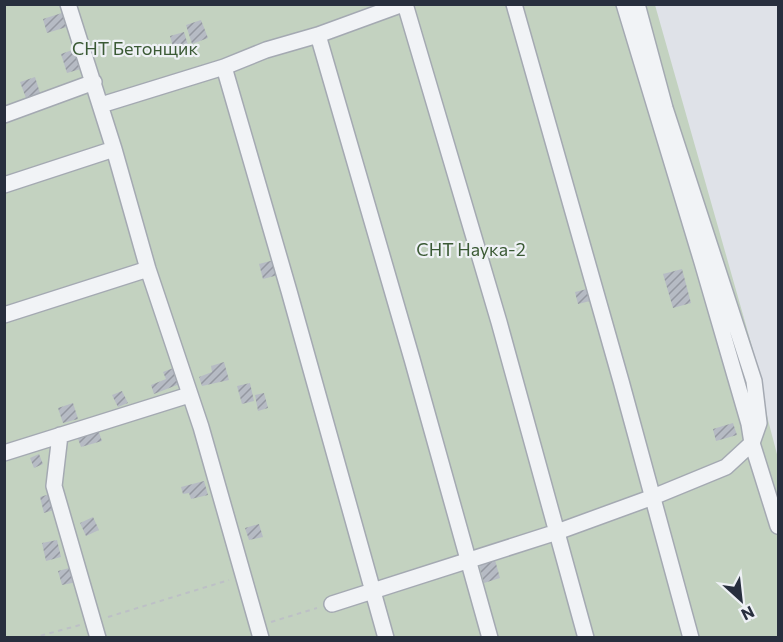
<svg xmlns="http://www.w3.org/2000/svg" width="783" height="642" font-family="Commissioner,sans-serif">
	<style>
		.garden { fill: #c3d2c0 }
		.building { fill: url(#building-hatch) }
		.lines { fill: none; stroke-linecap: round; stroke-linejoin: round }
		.minor-casing { stroke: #a4a9b2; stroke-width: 18 }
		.path { stroke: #bdc0c6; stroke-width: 2; stroke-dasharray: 4.5 4.5; stroke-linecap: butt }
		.minor { stroke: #f1f3f6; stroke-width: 15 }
		.labels { text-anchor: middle; stroke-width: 4.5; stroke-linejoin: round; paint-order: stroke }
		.park-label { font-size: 18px; fill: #3b5a35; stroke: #eef1f5 }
	</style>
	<defs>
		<pattern id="building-hatch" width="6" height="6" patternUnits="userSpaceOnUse" patternTransform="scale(1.5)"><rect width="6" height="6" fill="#b6bbc4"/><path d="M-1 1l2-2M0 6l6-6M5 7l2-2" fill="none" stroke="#9498a1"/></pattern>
	</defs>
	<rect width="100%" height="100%" fill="#dfe2e8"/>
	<!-- garden -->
	<path class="garden" d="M 4,5 L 655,5 L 755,357 L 768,420 L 778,458 L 778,637 L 5,637 Z"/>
	<!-- building -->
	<path class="building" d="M 65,12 L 70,26 L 47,33 L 43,19 Z
		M 201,20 L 208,38 L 192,44 L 186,25 Z
		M 184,32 L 188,45 L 174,50 L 170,36 Z
		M 78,48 L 84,68 L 67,73 L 61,54 Z
		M 35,77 L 40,93 L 26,98 L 20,82 Z
		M 278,259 L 282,274 L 263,279 L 259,264 Z
		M 682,269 L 691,303 L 673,308 L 663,274 Z
		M 591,288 L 594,300 L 578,304 L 575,292 Z
		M 224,362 L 229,380 L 202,386 L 199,377 L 212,372 L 211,366 Z
		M 176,367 L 182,383 L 154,394 L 151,385 L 166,379 L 163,372 Z
		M 250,383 L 254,401 L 242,404 L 237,386 Z
		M 122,391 L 128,403 L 118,407 L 112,395 Z
		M 264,393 L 268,408 L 258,411 L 255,395 Z
		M 73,403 L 78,419 L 63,423 L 58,408 Z
		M 733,423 L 737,435 L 716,441 L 713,429 Z
		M 98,430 L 102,441 L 81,447 L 77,436 Z
		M 39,454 L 43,464 L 34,468 L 30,458 Z
		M 204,481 L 208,495 L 191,499 L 189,493 L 183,494 L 181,487 Z
		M 53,493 L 57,509 L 44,513 L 40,497 Z
		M 93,517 L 99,530 L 86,536 L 80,523 Z
		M 259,524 L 263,537 L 249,540 L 245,528 Z
		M 57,540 L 61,557 L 46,561 L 42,543 Z
		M 495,560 L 500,578 L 484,583 L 479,564 Z
		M 73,567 L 77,582 L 62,585 L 58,571 Z"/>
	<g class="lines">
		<!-- minor casing -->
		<g class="minor-casing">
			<path id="minor" d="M 68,4 L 114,149 L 148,269 L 201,427 L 261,638
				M 405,4 L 499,322 L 586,638
				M 514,4 L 621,381 L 691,638
				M 624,4 L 702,262 L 749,424 L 752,443 L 778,526
				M 318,35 L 403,4
				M 224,67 L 266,50 L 318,35 L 412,359 L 490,638
				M 101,105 L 224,67 L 289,291 L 386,638
				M 4,115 L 94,82
				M 4,185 L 114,149
				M 4,315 L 148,269
				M 60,435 L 54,486 L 98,638
				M 4,453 L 189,395
				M 332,604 L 557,532 L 653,497 L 726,467 L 752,443 L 759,423 L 754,381 L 665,108 L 637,4"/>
		</g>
		<!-- path -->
		<path class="path" d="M 108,617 L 229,580
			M 271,622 L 317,608
			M 32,638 L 80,625"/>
		<!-- minor -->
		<use href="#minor" class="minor"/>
	</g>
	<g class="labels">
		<!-- park labels -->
		<g class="park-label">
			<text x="135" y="55">СНТ Бетонщик</text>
			<text x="471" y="256">СНТ Наука-2</text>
		</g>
	</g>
	<!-- border -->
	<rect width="783" height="642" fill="none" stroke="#282f3e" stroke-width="12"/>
	<!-- north arrow -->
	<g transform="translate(741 600) rotate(153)" stroke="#eef1f5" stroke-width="4.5" paint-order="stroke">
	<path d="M0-4.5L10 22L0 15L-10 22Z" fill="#282f3e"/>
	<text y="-9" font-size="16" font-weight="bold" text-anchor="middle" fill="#282f3e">N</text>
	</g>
</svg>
